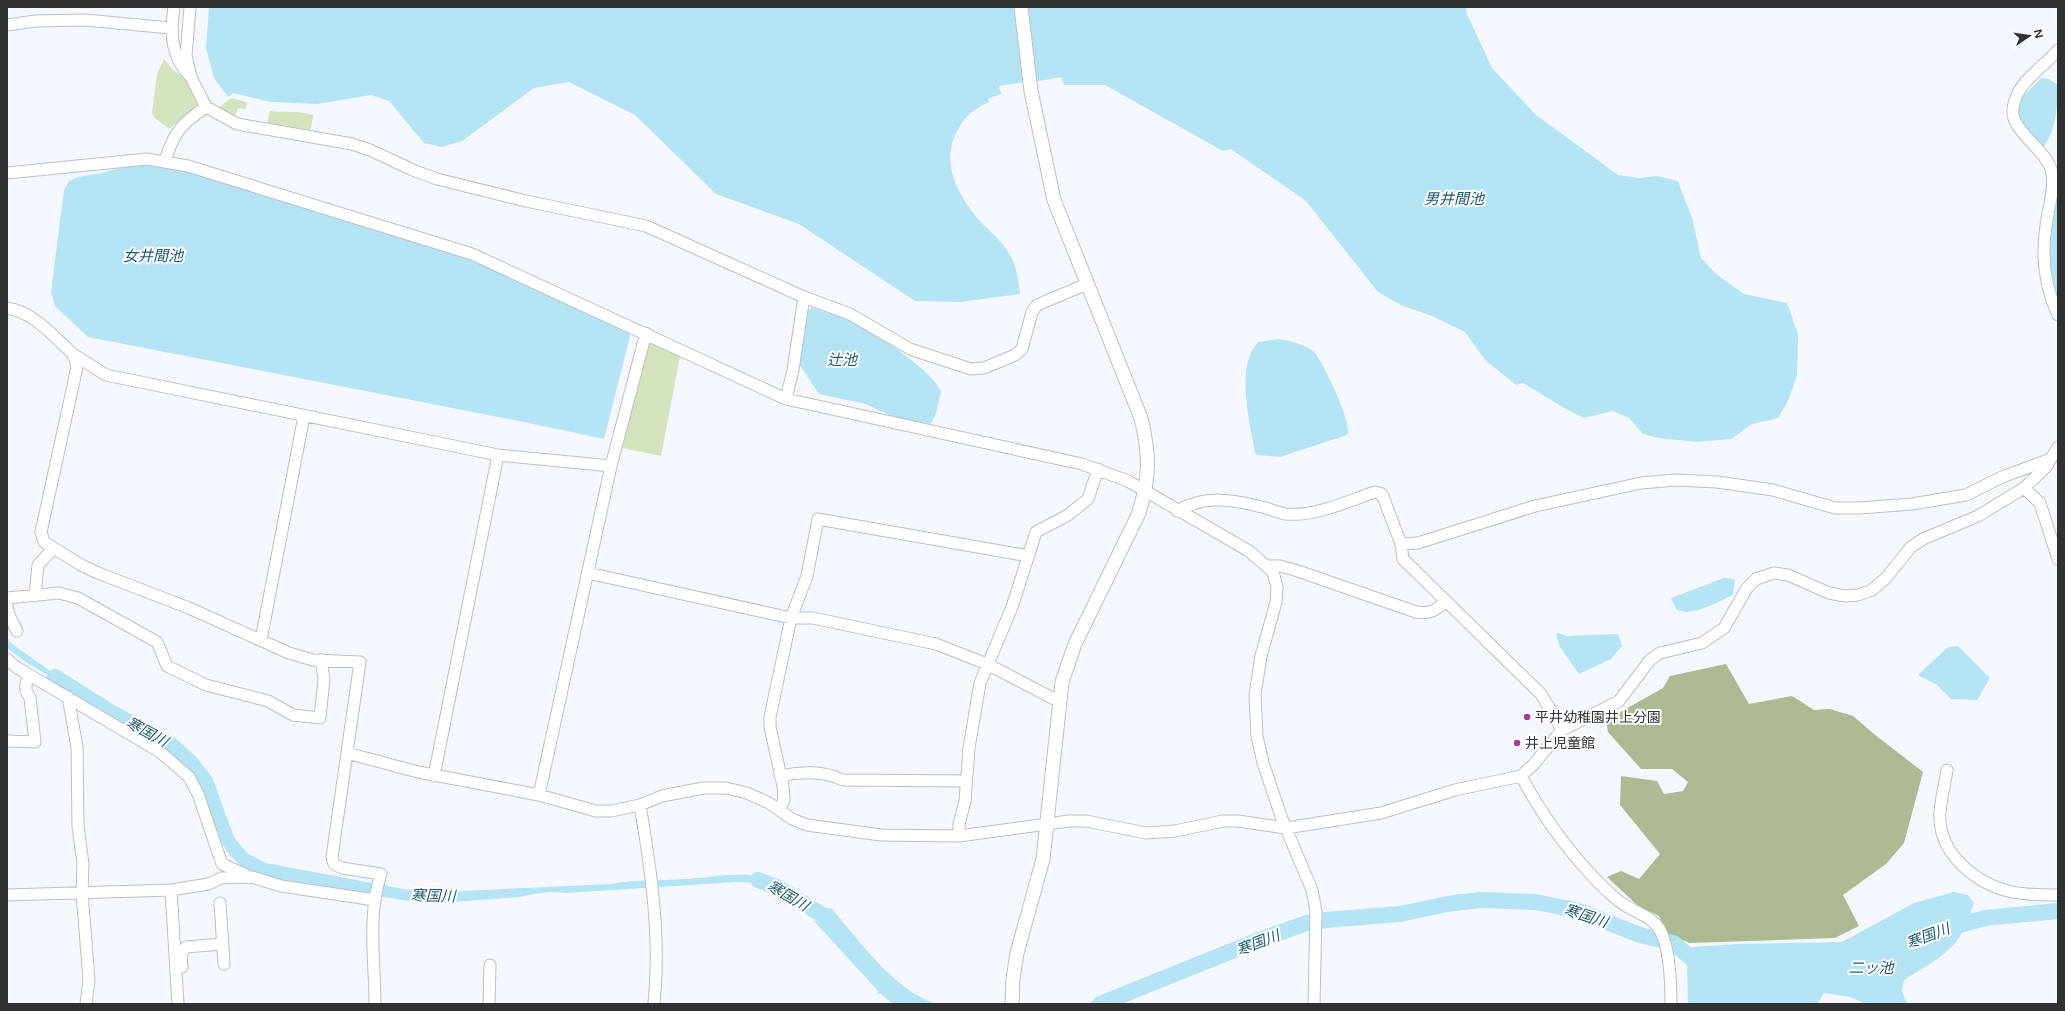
<svg xmlns="http://www.w3.org/2000/svg" width="2065" height="1011" font-family="'Varela Round','Noto Sans JP',sans-serif">
	<style>
		.green { fill: #d5e2be }
		.forest { fill: #acb993 }
		.water { fill: #b4e3f4 }
		.lines { fill: none; stroke-linecap: round; stroke-linejoin: round }
		.river { stroke: #b4e3f4; stroke-width: 16 }
		.minor-casing { stroke: #bbbfc4; stroke-width: 13 }
		.tertiary-casing { stroke: #bbbfc4; stroke-width: 15 }
		.minor { stroke: #fff; stroke-width: 11 }
		.tertiary { stroke: #fff; stroke-width: 13 }
		.poi-dot { fill: #a73895; stroke: #fff; stroke-width: 1.5 }
		.labels { text-anchor: middle; stroke-width: 4; stroke-linejoin: round; paint-order: stroke }
		.poi-label { font-size: 14px; fill: #303133; stroke: #fff; text-anchor: start }
		.water-label { font-size: 15px; font-style: italic; fill: #1d586b; stroke: #fff }
	</style>
	<rect width="100%" height="100%" fill="#f4f8fe"/>
	<!-- green -->
	<path class="green" d="M 164,59 L 173,70 L 189,80 L 199,101 L 197,105 L 169,129 L 155,118 L 152,113 L 157,74 Z
		M 231,98 L 247,102 L 246,109 L 238,108 L 234,120 L 217,109 Z
		M 270,111 C 284,113 299,110 313,115 L 310,135 L 266,127 Z
		M 647,335 L 681,351 L 661,456 L 622,448 Z"/>
	<!-- forest -->
	<path class="forest" d="M 1726,664 L 1749,704 L 1792,696 L 1814,710 L 1830,709 L 1853,716 L 1874,734 L 1923,772 L 1904,843 L 1886,864 L 1843,895 L 1859,926 L 1835,938 L 1690,943 L 1667,934 L 1659,916 L 1638,906 L 1607,877 L 1621,871 L 1639,879 L 1660,854 L 1620,805 L 1621,776 L 1657,781 L 1664,794 L 1683,791 L 1688,782 L 1672,769 L 1641,769 L 1608,732 L 1606,720 L 1663,688 L 1670,676 Z"/>
	<!-- water -->
	<path class="water" d="M 209,7 L 1466,7 L 1467,14 L 1492,68 L 1536,115 L 1618,175 L 1639,178 L 1657,176 L 1678,181 L 1693,221 L 1701,258 L 1716,274 L 1744,294 L 1787,303 L 1798,334 L 1797,376 L 1788,401 L 1778,418 L 1752,424 L 1731,439 L 1697,442 L 1658,438 L 1643,434 L 1629,418 L 1613,411 L 1584,418 L 1566,409 L 1523,383 L 1516,385 L 1485,360 L 1465,332 L 1432,316 L 1403,306 L 1378,292 L 1306,201 L 1231,149 L 1223,151 L 1105,85 L 1064,85 L 1061,77 C 1041,82 1020,82 999,86 L 1001,94 L 988,99 L 989,102 C 970,111 962,119 954,138 C 942,167 961,200 980,221 C 992,234 1005,243 1012,259 C 1017,270 1019,282 1020,294 L 960,302 L 915,301 L 799,224 L 716,194 L 635,115 L 569,82 L 534,88 L 462,141 L 442,147 L 424,143 L 389,101 L 371,95 L 317,104 L 271,102 L 233,93 L 228,97 L 214,78 L 206,48 Z
		M 2041,78 L 2049,79 L 2058,85 C 2058,104 2056,134 2042,148 C 2030,135 2008,118 2022,98 C 2027,91 2036,85 2041,78 Z
		M 140,162 L 169,165 L 469,255 L 629,330 L 630,336 L 604,439 L 519,421 L 88,337 L 55,306 L 51,292 L 64,190 L 69,181 L 78,177 L 102,173 Z
		M 2058,190 L 2058,309 L 2050,288 L 2049,226 Z
		M 812,307 C 825,313 840,315 853,322 C 872,331 935,372 941,392 L 936,413 L 931,424 L 893,417 L 866,404 L 819,394 L 799,364 L 807,312 Z
		M 1278,339 C 1289,340 1307,345 1315,353 C 1323,362 1354,427 1347,435 L 1280,457 L 1257,455 L 1255,453 C 1250,423 1235,366 1258,342 Z
		M 1724,578 L 1735,579 L 1733,595 C 1716,602 1693,618 1676,609 L 1671,598 Z
		M 1558,633 L 1567,636 L 1618,634 L 1622,646 L 1611,659 L 1579,674 L 1560,647 L 1556,635 Z
		M 7,639 L 16,647 L 69,684 L 75,691 L 24,661 L 7,648 Z
		M 1958,646 L 1990,678 L 1977,700 L 1951,699 L 1937,685 L 1918,675 L 1948,647 Z
		M 212,777 L 234,837 L 247,853 L 266,863 L 409,890 L 439,892 L 611,884 C 634,879 660,881 684,879 C 707,878 733,872 757,876 C 764,877 775,880 777,887 L 773,888 L 757,883 L 738,882 L 565,893 C 552,891 533,893 521,897 L 440,903 L 408,901 L 268,877 C 216,865 218,824 198,784 Z
		M 1954,892 L 1968,895 L 1974,903 C 1970,913 1967,924 1962,933 C 1950,955 1924,967 1904,980 L 1902,991 L 1907,1004 L 1866,1004 L 1850,997 L 1824,993 L 1817,1004 L 1688,1004 L 1687,965 L 1692,947 L 1738,944 L 1842,942 L 1914,903 Z
		M 828,908 L 831,908 C 860,941 894,991 937,1004 L 893,1004 L 880,993 L 877,995 L 878,991 L 814,921 L 821,918 L 829,911 Z
		M 1151,981 L 1157,982 L 1115,1004 L 1086,1004 Z"/>
	<g class="lines">
		<!-- river -->
		<path class="river" d="M 55,677 L 112,713 L 171,745 L 190,762 L 205,781 L 212,800
			M 758,880 L 777,887 L 824,916 L 838,932
			M 1945,929 L 1985,918 L 2058,911
			M 1100,1004 L 1259,940 L 1307,923 L 1326,920 L 1400,914 L 1453,903 L 1481,900 L 1535,902 L 1576,910 L 1640,935 L 1673,943 L 1706,970"/>
		<!-- minor casing -->
		<g class="minor-casing">
			<path id="minor" d="M 174,7 C 170,33 171,58 191,77
				M 190,7 L 186,56 L 191,77 L 206,107 L 237,124 L 352,144 L 370,150 L 415,171 L 437,179 L 526,201 L 646,226 L 804,297 L 850,314 L 910,349 L 971,369 L 984,368 L 1015,355 L 1022,349 L 1032,312 L 1037,305 L 1087,284
				M 7,25 L 36,21 L 85,20 L 171,28
				M 2058,50 C 2042,69 2016,82 2013,109 C 2010,130 2045,149 2051,169 C 2056,189 2048,207 2046,226 C 2041,257 2045,287 2058,315
				M 165,161 C 174,132 181,124 206,107
				M 7,173 L 147,159 L 188,166 L 472,254 L 786,399 L 1082,464 L 1128,481 L 1249,551 L 1273,572 L 1277,587 L 1276,602 L 1261,656 L 1255,695 L 1257,736 L 1263,763 L 1282,819 L 1312,890 L 1316,911 L 1314,1004
				M 7,308 C 34,312 53,336 73,354 L 77,366 L 74,381 L 41,532 L 44,542 L 81,565 L 98,573 L 189,608 L 289,653 L 313,660 L 360,662 L 332,857 L 334,864 L 342,868 L 381,874 C 367,916 375,961 375,1004
				M 73,354 L 106,375 L 498,455 L 611,466
				M 786,399 L 793,370 L 804,297
				M 2024,488 L 2040,503 L 2058,559
				M 1177,511 C 1206,494 1235,500 1266,508 C 1272,510 1279,513 1286,514 C 1315,517 1348,501 1375,492 L 1382,494 L 1401,544 L 1403,559 L 1541,694 L 1562,730
				M 1401,544 L 1418,543 L 1535,506 L 1641,483 L 1676,480 L 1717,482 L 1773,490 L 1835,508 L 1860,508 L 1912,504 L 1966,495 L 2002,477 L 2051,459
				M 1268,566 L 1280,566 L 1295,570 L 1416,612 C 1430,614 1435,611 1445,602
				M 588,573 L 791,618 L 813,618 L 936,644 L 987,664 L 1060,702
				M 35,596 L 38,565 L 53,549
				M 7,598 L 59,593 L 78,598 L 157,642 L 167,666 L 206,685 L 268,701 L 293,715 L 320,718 L 324,679 L 321,660
				M 7,606 L 9,615 L 17,631
				M 261,640 L 304,416
				M 7,659 L 16,667 L 160,752 L 189,777 L 198,794 L 222,864 L 246,875
				M 68,697 L 77,747 L 78,826 L 83,864 L 82,893 L 89,980 L 86,1004
				M 7,741 L 35,742 L 30,698 L 26,691 L 26,683 L 30,675
				M 347,753 L 418,772 L 539,795 L 596,811 L 611,811 L 640,805 L 662,796 L 703,788 L 726,788 L 747,793 L 769,803 L 792,819 L 807,825 L 881,835 L 959,836 L 1069,821 L 1086,821 L 1146,833 L 1175,831 L 1223,821 L 1238,821 L 1286,828 L 1381,813 L 1455,790 L 1521,776 L 1533,765 L 1562,730 L 1619,701 L 1650,660 L 1660,653 L 1702,643 L 1724,628 L 1747,588 L 1756,579 L 1774,573 L 1788,575 L 1829,593 L 1845,596 L 1858,595 L 1872,590 L 1886,578 L 1911,547 L 1923,539 L 1978,516 L 2024,488 L 2046,467 L 2058,447
				M 1947,770 C 1945,784 1941,798 1940,812 C 1937,853 1976,884 2012,892 C 2027,895 2043,895 2058,895
				M 434,776 L 498,455
				M 780,776 C 800,771 824,771 843,780 L 966,781
				M 1521,776 C 1543,817 1571,855 1604,888 C 1610,893 1616,900 1623,904 C 1636,913 1654,917 1661,932 C 1670,951 1671,983 1671,1004
				M 539,795 L 611,466 L 646,333
				M 640,805 C 651,870 661,938 654,1004
				M 779,810 L 784,800 L 783,786 L 770,727 L 770,717 L 791,618 L 807,576 L 818,519 L 1029,556
				M 959,836 L 959,824 L 965,801 L 969,748 L 980,683 L 1012,607 L 1036,532 L 1068,515 L 1088,499 L 1098,469
				M 171,890 L 178,1004
				M 7,895 L 171,890 L 209,884 L 221,878 L 252,877 L 281,886 L 375,900
				M 220,903 L 224,964
				M 182,967 L 181,954 L 186,947 L 222,944
				M 489,1004 L 490,965"/>
		</g>
		<!-- tertiary casing -->
		<g class="tertiary-casing">
			<path id="tertiary" d="M 1012,1004 L 1013,979 L 1017,953 L 1043,859 L 1062,682 L 1075,644 L 1138,515 C 1150,479 1150,455 1141,418 L 1054,200 L 1031,91 L 1021,7"/>
		</g>
		<!-- minor -->
		<use href="#minor" class="minor"/>
		<!-- tertiary -->
		<use href="#tertiary" class="tertiary"/>
	</g>
	<!-- markers -->
	<g class="poi-dot">
		<circle cx="1527" cy="717" r="4"/>
		<circle cx="1517" cy="743" r="4"/>
	</g>
	<g class="labels">
		<!-- poi labels -->
		<g class="poi-label">
			<text x="1535" y="722">平井幼稚園井上分園</text>
			<text x="1525" y="748">井上児童館</text>
		</g>
		<!-- water labels -->
		<g class="water-label">
			<text x="1454" y="204">男井間池</text>
			<text x="153" y="261">女井間池</text>
			<text x="842" y="365">辻池</text>
			<text transform="translate(147 732) rotate(29)" y="5">寒国川</text>
			<text transform="translate(433 896) rotate(1)" y="5">寒国川</text>
			<text transform="translate(788 896) rotate(30)" y="5">寒国川</text>
			<text transform="translate(1586 916) rotate(18)" y="5">寒国川</text>
			<text transform="translate(1928 936) rotate(-21)" y="5">寒国川</text>
			<text transform="translate(1258 943) rotate(-21)" y="5">寒国川</text>
			<text x="1871" y="973">二ッ池</text>
		</g>
	</g>
	<!-- border -->
	<rect width="2065" height="1011" fill="none" stroke="#303133" stroke-width="16"/>
	<!-- north arrow -->
	<g transform="translate(2029 36) rotate(77)" stroke="#ffffff" stroke-width="3" paint-order="stroke">
	<path d="M0-3L7 15L0 10L-7 15Z" fill="#303133"/>
	<text y="-6" font-size="11" font-weight="bold" text-anchor="middle" fill="#303133">N</text>
	</g>
</svg>
